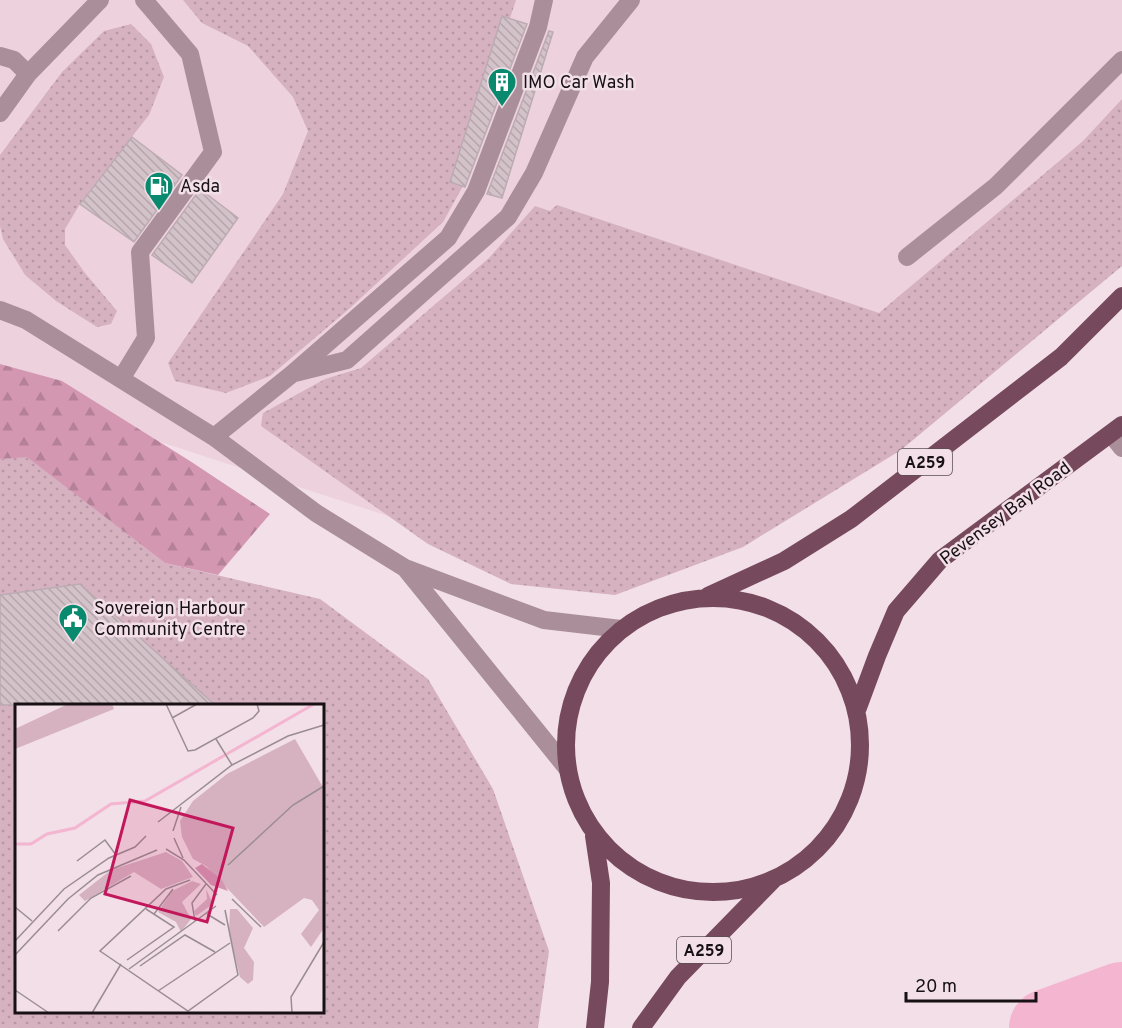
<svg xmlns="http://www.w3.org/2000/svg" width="1122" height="1028" font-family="Overpass,sans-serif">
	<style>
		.built { fill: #edd2dd }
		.grass { fill: url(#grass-dots); fill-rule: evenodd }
		.forest { fill: url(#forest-firs) }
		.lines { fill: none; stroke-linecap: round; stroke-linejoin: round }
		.river { stroke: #f4b5d0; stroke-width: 78 }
		.building { fill: url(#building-back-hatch); stroke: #bcabb2; stroke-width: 1.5 }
		.lane { stroke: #aa8f9a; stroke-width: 18 }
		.primary { stroke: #76495d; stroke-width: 18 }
		.labels { text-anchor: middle; stroke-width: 5; stroke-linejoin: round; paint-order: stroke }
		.shield { fill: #f2dfe7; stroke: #594f53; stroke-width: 1.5 }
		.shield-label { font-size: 16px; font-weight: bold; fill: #171113 }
		.poi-label { font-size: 18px; fill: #171113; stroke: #f2dfe7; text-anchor: start }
		.street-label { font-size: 18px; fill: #171113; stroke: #f2dfe7 }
		.inset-river { fill: none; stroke: #f4b5d0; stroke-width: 3 }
		.inset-road { fill: none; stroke: #9a8d92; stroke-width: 1.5 }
		.view { fill: #c2185b; fill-opacity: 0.15; stroke: #c2185b; stroke-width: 3 }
		.inset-edge { fill: none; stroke: #171113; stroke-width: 3 }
	</style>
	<defs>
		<pattern id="grass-dots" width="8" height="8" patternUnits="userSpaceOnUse" patternTransform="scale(1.5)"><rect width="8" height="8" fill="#d6b1c0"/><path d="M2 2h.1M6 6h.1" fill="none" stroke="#b797a4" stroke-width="1.8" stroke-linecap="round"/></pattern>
		<pattern id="forest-firs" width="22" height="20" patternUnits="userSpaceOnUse" patternTransform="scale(1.5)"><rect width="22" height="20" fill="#d497b2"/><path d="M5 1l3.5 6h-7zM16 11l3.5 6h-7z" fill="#b58198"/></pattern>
		<pattern id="building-back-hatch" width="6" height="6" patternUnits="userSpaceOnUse" patternTransform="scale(1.5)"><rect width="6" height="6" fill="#d4c2c9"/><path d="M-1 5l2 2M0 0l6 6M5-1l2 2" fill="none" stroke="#b5a6ac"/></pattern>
	</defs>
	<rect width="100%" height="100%" fill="#f2dfe7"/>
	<!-- built -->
	<path class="built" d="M 0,0 L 1122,0 L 1122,124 L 913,322 L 496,551 L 0,390 Z"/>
	<!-- grass -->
	<path class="grass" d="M 183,0 L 516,0 L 510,18 L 502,16 L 450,182 L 463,186 L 443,222 L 349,309 L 270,376 L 226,393 L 175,381 L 168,363 L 283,194 L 308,131 L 293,97 L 248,46 L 202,23 Z
		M 131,24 L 151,44 L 164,77 L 149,115 L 83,199 L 65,229 L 65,245 L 85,273 L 117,311 L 111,324 L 97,327 L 56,301 L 25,275 L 3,239 L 0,226 L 0,155 L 62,72 L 104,31 Z
		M 1122,99 L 1122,266 L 901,450 L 743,547 L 615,595 L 511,584 L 428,544 L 261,426 L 263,413 L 325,379 L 361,368 L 489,258 L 535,206 L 550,211 L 557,205 L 879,313 L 1083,141 Z
		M 27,456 L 165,563 L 320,599 L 428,679 L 493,789 L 549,951 L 538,1028 L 0,1028 L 0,459 ZM 16,706 L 322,706 L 322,1012 L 16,1012 Z"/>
	<!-- forest -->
	<path class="forest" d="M 0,364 L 62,381 L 190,461 L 270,514 L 218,575 L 165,563 L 27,457 L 0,459 Z"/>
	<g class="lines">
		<!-- river -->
		<path class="river" d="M 1048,1028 L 1122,1001"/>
	</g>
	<!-- building -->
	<path class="building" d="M 502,16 L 527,24 L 465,187 L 450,182 Z
		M 549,31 L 553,32 L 502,198 L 487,194 Z
		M 132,137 L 182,175 L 134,242 L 80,204 Z
		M 200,189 L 238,218 L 192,283 L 152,255 Z
		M 80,584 L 215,705 L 0,705 L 0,595 Z"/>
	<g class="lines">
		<!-- lane -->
		<path class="lane" d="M 0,56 L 14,60 L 28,74
			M 0,113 L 28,74 L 100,0
			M 907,257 L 996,186 L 1122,60
			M 0,310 L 26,320 L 214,437 L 316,513 L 405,568 L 544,620 L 621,629
			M 295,373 L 347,360 L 508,217 L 534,173 L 585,57 L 631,0
			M 121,379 L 146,338 L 140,252 L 213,152 L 190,54 L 144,0
			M 1111,434 L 1122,448
			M 214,437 L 292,374 L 448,238 L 476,191 L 538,27 L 544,0
			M 405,568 L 566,767"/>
		<!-- primary -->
		<path class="primary" d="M 708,596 L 784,561 L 851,519 L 1061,357 L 1122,296
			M566 745a147 147 0 1 1 294 0a147 147 0 1 1-294 0Z
			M 857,710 L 877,656 L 896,611 L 940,560 L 1122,425
			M 594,836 L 601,883 L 600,982 L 595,1028
			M 641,1028 L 678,977 L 773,880"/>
	</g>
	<!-- icons -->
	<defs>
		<g id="building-pin" transform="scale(1.5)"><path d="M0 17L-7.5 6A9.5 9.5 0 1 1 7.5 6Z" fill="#09896d" stroke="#f2dfe7"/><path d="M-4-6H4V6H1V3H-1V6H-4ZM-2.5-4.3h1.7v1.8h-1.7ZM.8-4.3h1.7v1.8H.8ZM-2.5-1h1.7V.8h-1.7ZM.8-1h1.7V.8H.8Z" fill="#fff"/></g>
		<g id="fuel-pin" transform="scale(1.5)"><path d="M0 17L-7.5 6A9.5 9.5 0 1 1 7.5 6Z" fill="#09896d" stroke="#f2dfe7"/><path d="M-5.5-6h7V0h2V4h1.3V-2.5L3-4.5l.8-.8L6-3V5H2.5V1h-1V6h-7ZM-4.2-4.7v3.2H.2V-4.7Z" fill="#fff"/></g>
		<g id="civic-pin" transform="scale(1.5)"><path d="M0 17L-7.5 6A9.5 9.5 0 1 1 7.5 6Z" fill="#09896d" stroke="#f2dfe7"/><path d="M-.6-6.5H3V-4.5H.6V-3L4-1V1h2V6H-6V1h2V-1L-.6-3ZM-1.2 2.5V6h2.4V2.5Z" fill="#fff"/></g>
	</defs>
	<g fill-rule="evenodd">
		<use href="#building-pin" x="502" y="82"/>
		<use href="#fuel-pin" x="159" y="186"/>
		<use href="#civic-pin" x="73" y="618"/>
	</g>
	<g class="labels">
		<!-- shield labels -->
		<g class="shield">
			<rect x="898" y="449" width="54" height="26" rx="4.5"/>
			<rect x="677" y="937" width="54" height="26" rx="4.5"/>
		</g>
		<g class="shield-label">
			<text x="925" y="468">A259</text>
			<text x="704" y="956">A259</text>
		</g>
		<!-- poi labels -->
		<g class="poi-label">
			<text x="523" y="88">IMO Car Wash</text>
			<text x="180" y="192">Asda</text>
			<text x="94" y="614">Sovereign Harbour<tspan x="94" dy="21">Community Centre</tspan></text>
		</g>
		<!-- street labels -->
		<g class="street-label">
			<text transform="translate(1005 513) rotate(-37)" y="6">Pevensey Bay Road</text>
		</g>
	</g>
	<!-- overview -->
	<g transform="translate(15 704)">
		<rect width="309" height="309" fill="#f2dfe7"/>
		<path d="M 280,35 L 309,85 L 309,224 L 296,243 L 286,230 L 304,206 L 297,196 L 289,194 L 249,223 L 191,162 L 178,155 L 167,133 L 165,117 L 178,97 L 212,70 ZM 151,148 L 167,157 L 178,173 L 146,185 L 119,168 L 70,197 L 64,191 L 96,166 ZM 177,177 L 186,180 L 167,198 L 176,215 L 166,228 L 161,218 L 143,208 L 157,187 ZM 191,185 L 198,200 L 181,212 L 179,207 L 192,195 ZM 215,205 L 222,205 L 238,224 L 229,244 L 239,258 L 238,276 L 233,280 L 225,273 L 214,229 Z" fill="#d6b1c0"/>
		<path d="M 187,160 L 207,176 L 213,187 L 196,181 L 180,164 Z" fill="#d497b2"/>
		<path d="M 53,0 L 97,0 L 99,5 L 0,45 L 0,25 Z" fill="#d6b1c0"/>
		<path class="inset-river" d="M 0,140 L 16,140 L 32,130 L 60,124 L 96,100 L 130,97 L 299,0"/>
		<path class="inset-road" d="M 151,0 L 173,47 L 180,46 L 238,14 L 244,7 L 242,0M 157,14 L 182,0M 201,35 L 217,61M 143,118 L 217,61 L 273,32 L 309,21M 158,127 L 166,103M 159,134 L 168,154M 151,145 L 169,156 L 202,191M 62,157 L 90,136 L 101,151M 213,161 L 278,101 L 309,82M 175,176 L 151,185 L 85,247 L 173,307 L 223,271 L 210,206M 217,195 L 246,223M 0,203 L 17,217M 139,210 L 158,185M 192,210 L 210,221M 180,217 L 177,199 L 191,180M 43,227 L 76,194 L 116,172M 0,237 L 49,185 L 94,154 L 120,143 L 131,132M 0,251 L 53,195 L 83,171 L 142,146M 112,256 L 159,223 L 131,205M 125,262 L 170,231 L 200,248M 114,265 L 201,202M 0,286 L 34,309M 143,287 L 215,239M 77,309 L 106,260M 277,309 L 276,293 L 309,238"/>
		<path class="view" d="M 115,96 L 218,124 L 192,218 L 90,190 Z"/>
		<rect width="309" height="309" class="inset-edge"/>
	</g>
	<!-- scale -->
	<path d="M906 992v9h130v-9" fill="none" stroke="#171113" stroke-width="3"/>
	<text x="915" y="992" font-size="18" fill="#171113" stroke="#f2dfe7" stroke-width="4.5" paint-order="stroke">20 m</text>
</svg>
